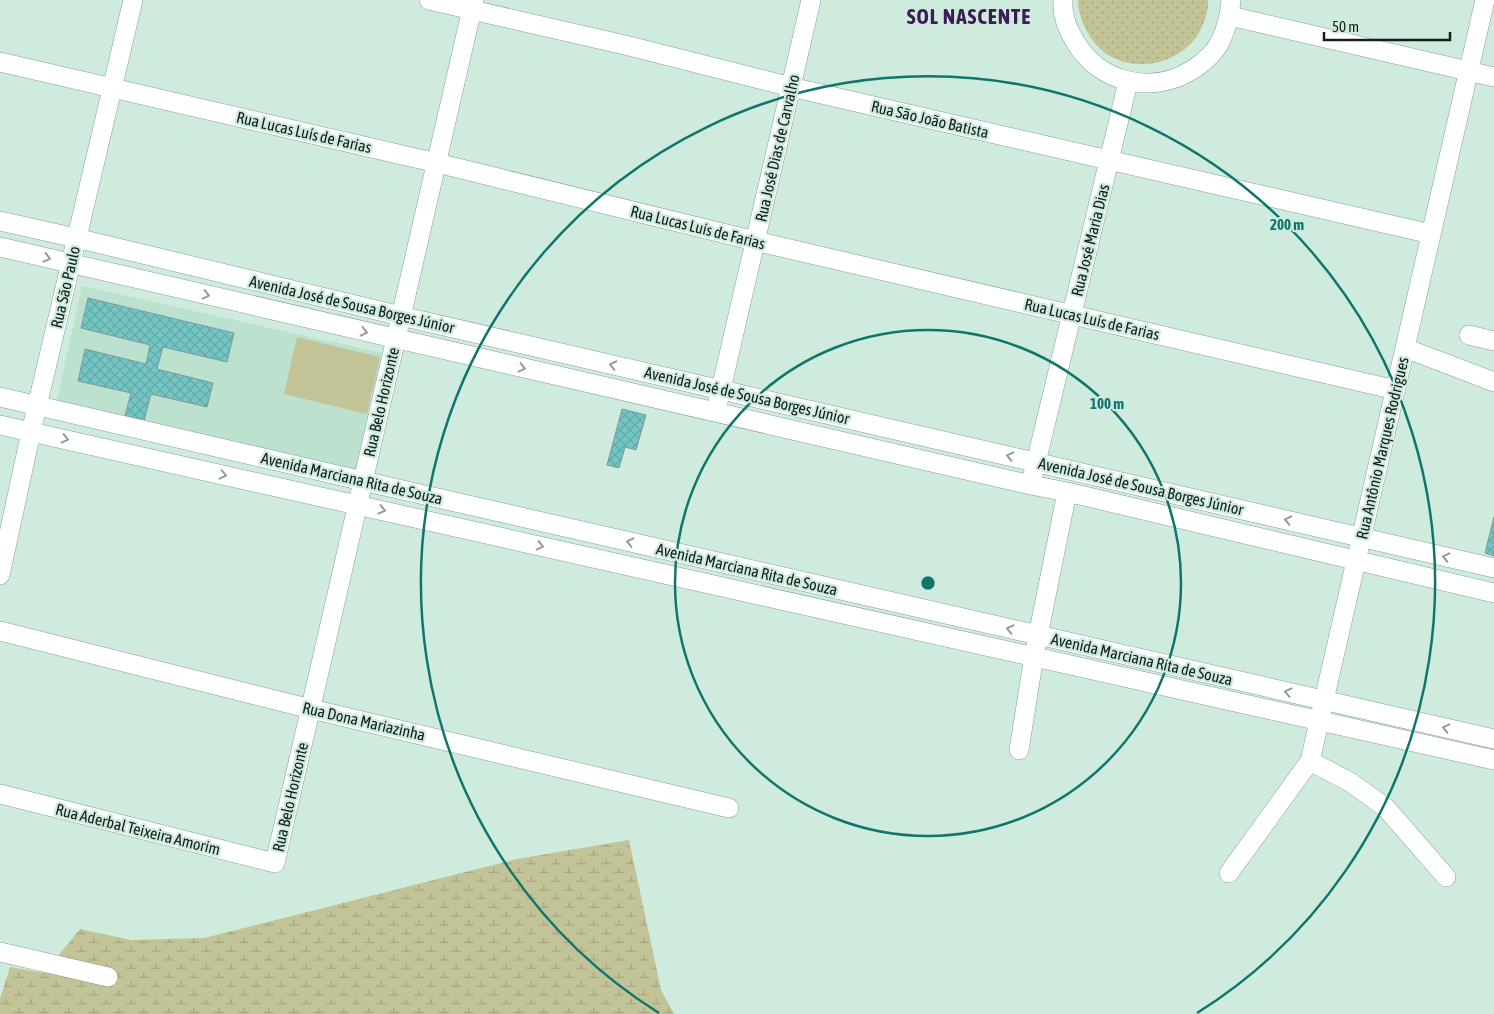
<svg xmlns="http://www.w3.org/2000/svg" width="1494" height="1014" font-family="'Asap Condensed',sans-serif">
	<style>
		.built { fill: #bde1cf; fill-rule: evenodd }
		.grass { fill: url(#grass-dots) }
		.wetland { fill: url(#wetland-marsh) }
		.pitch { fill: #c2c396 }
		.building { fill: url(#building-cross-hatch); stroke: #7b9c9a }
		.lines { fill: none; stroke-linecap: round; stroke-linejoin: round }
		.minor-casing { stroke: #85a093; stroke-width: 20 }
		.minor { stroke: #fff; stroke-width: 19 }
		.oneway { stroke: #959a98 }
		.ring { fill: none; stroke: #0f766e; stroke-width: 2.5 }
		.labels { text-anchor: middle; stroke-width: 4.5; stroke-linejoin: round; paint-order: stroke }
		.street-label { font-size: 16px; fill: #141e1a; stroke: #ceebdd }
		.district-label { font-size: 21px; font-weight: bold; letter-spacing: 1px; fill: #3b1d56; stroke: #ceebdd }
		.centre { fill: #0f766e; stroke: #ceebdd; stroke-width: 2.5 }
		.ring-label { font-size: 15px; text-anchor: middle; font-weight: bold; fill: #0f766e; stroke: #ceebdd; stroke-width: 4.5; stroke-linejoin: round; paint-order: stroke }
	</style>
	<defs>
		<pattern id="grass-dots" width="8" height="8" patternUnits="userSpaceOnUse" patternTransform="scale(1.25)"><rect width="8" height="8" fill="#c2c396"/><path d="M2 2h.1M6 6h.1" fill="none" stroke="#a6a781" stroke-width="1.8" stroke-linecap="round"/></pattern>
		<pattern id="wetland-marsh" width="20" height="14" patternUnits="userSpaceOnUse" patternTransform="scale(1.25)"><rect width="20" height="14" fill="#c2c396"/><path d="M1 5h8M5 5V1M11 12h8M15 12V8" fill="none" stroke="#a6a781"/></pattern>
		<pattern id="building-cross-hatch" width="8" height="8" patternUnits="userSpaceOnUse" patternTransform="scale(1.25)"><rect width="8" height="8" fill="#74c6c4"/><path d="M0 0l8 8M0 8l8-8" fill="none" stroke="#64aaa8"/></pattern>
	</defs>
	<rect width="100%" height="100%" fill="#ceebdd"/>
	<!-- built -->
	<path class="built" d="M 82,286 L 382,353 L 355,472 L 56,405 ZM 88,298 L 234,333 L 227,362 L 163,347 L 157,369 L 213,383 L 207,407 L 151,394 L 144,421 L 125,416 L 131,393 L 78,381 L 85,349 L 146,364 L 150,345 L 81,328 Z"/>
	<!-- grass -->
	<path class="grass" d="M 1078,0 L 1208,0 C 1209,11 1204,23 1199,33 C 1174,73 1111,76 1088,33 C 1082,23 1078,11 1078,0 Z"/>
	<!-- wetland -->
	<path class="wetland" d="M 629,840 L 661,990 L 674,1014 L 0,1014 L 0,999 L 10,967 L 44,973 L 80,929 L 131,940 L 204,938 L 517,859 Z"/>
	<!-- pitch -->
	<path class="pitch" d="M 297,337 L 380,357 L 367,414 L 284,394 Z"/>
	<!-- building -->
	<path class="building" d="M 88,298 L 234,333 L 227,362 L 163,347 L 157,369 L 213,383 L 207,407 L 151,394 L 144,421 L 125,416 L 131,393 L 78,381 L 85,349 L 146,364 L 150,345 L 81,328 Z
		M 622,409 L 646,415 L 636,450 L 625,447 L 619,468 L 607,465 Z
		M 1494,517 L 1494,556 L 1485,553 Z"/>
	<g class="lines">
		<!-- minor casing -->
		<g class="minor-casing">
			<path id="minor" d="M 429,0 L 629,46 L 791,87 L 1431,234
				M 1063,0 C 1062,15 1068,31 1076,43 C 1100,83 1152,95 1192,70 C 1203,63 1215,53 1221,40 C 1227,27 1230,14 1231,0
				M 1230,16 L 1494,77
				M 0,62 L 437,163 L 755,241 L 1396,390
				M 0,221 L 76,238 L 401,316 L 1494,568
				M 0,247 L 1031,485 L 1067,492 L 1494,593
				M 1469,335 L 1494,341
				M 1405,348 L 1494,382
				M 0,397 L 363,481 L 1494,739
				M 718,402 L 811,0
				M 0,425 L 1494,760
				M 1033,475 L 1128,82
				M 0,575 L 31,432 L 133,0
				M 0,631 L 311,709 L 729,808
				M 1019,750 L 1034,656 L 1067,492
				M 1310,761 L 1350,782 L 1386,808 L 1446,877
				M 0,794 L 275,863 L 474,0
				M 1229,873 L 1310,761 L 1485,0
				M 0,952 L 108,977"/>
		</g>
		<!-- minor -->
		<use href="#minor" class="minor"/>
	</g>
	<!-- one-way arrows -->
	<defs><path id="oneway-chevron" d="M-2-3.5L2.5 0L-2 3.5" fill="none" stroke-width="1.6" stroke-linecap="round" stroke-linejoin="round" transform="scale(1.25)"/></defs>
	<g class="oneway">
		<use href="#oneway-chevron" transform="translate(47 258) rotate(14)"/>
		<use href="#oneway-chevron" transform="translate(206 295) rotate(13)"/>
		<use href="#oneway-chevron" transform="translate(364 332) rotate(13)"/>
		<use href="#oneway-chevron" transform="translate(613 365) rotate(-167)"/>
		<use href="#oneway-chevron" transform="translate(522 368) rotate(13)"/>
		<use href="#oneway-chevron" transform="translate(65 439) rotate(13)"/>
		<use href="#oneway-chevron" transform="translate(1010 456) rotate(-167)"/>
		<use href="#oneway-chevron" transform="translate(223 475) rotate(13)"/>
		<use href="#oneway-chevron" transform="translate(382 510) rotate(13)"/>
		<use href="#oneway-chevron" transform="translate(1288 520) rotate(-167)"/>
		<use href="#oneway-chevron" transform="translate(630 542) rotate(-167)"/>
		<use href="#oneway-chevron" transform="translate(540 546) rotate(13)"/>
		<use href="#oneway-chevron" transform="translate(1446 557) rotate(-167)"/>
		<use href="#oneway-chevron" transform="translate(1010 629) rotate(-167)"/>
		<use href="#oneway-chevron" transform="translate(1288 692) rotate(-167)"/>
		<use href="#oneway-chevron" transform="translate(1446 728) rotate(-167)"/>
	</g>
	<!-- distance rings -->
	<g class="ring">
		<circle cx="928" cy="583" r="253"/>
		<path d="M659 1013A507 507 0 1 1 1197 1013"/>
	</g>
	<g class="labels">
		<!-- street labels -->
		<g class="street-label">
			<text transform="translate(930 119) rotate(13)" y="6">Rua São João Batista</text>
			<text transform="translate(304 132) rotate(13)" y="6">Rua Lucas Luís de Farias</text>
			<text transform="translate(777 148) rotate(-77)" y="6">Rua José Dias de Carvalho</text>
			<text transform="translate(698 227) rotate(14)" y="6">Rua Lucas Luís de Farias</text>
			<text transform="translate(1090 240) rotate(-76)" y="6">Rua José Maria Dias</text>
			<text transform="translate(65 287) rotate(-77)" y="6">Rua São Paulo</text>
			<text transform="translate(352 304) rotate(13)" y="6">Avenida José de Sousa Borges Júnior</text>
			<text transform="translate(1092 319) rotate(13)" y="6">Rua Lucas Luís de Farias</text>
			<text transform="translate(747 395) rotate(13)" y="6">Avenida José de Sousa Borges Júnior</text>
			<text transform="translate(381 402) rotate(-77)" y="6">Rua Belo Horizonte</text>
			<text transform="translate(1382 448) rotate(-77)" y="6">Rua Antônio Marques Rodrigues</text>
			<text transform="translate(352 478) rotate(13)" y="6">Avenida Marciana Rita de Souza</text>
			<text transform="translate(1141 486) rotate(13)" y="6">Avenida José de Sousa Borges Júnior</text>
			<text transform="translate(747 569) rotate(13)" y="6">Avenida Marciana Rita de Souza</text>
			<text transform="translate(1142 659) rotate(13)" y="6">Avenida Marciana Rita de Souza</text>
			<text transform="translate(364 721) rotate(13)" y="6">Rua Dona Mariazinha</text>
			<text transform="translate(290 797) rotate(-77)" y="6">Rua Belo Horizonte</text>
			<text transform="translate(138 829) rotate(14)" y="6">Rua Aderbal Teixeira Amorim</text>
		</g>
		<!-- district labels -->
		<g class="district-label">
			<text x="969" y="24">SOL NASCENTE</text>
		</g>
	</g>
	<circle cx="928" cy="583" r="8" class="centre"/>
	<g class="ring-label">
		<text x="1287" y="230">200 m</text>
		<text x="1107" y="409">100 m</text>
	</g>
	<!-- scale -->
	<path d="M1324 32v8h126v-8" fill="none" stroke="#141e1a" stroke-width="2.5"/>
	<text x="1332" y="32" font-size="15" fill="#141e1a" stroke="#ceebdd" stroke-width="4" paint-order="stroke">50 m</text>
</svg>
